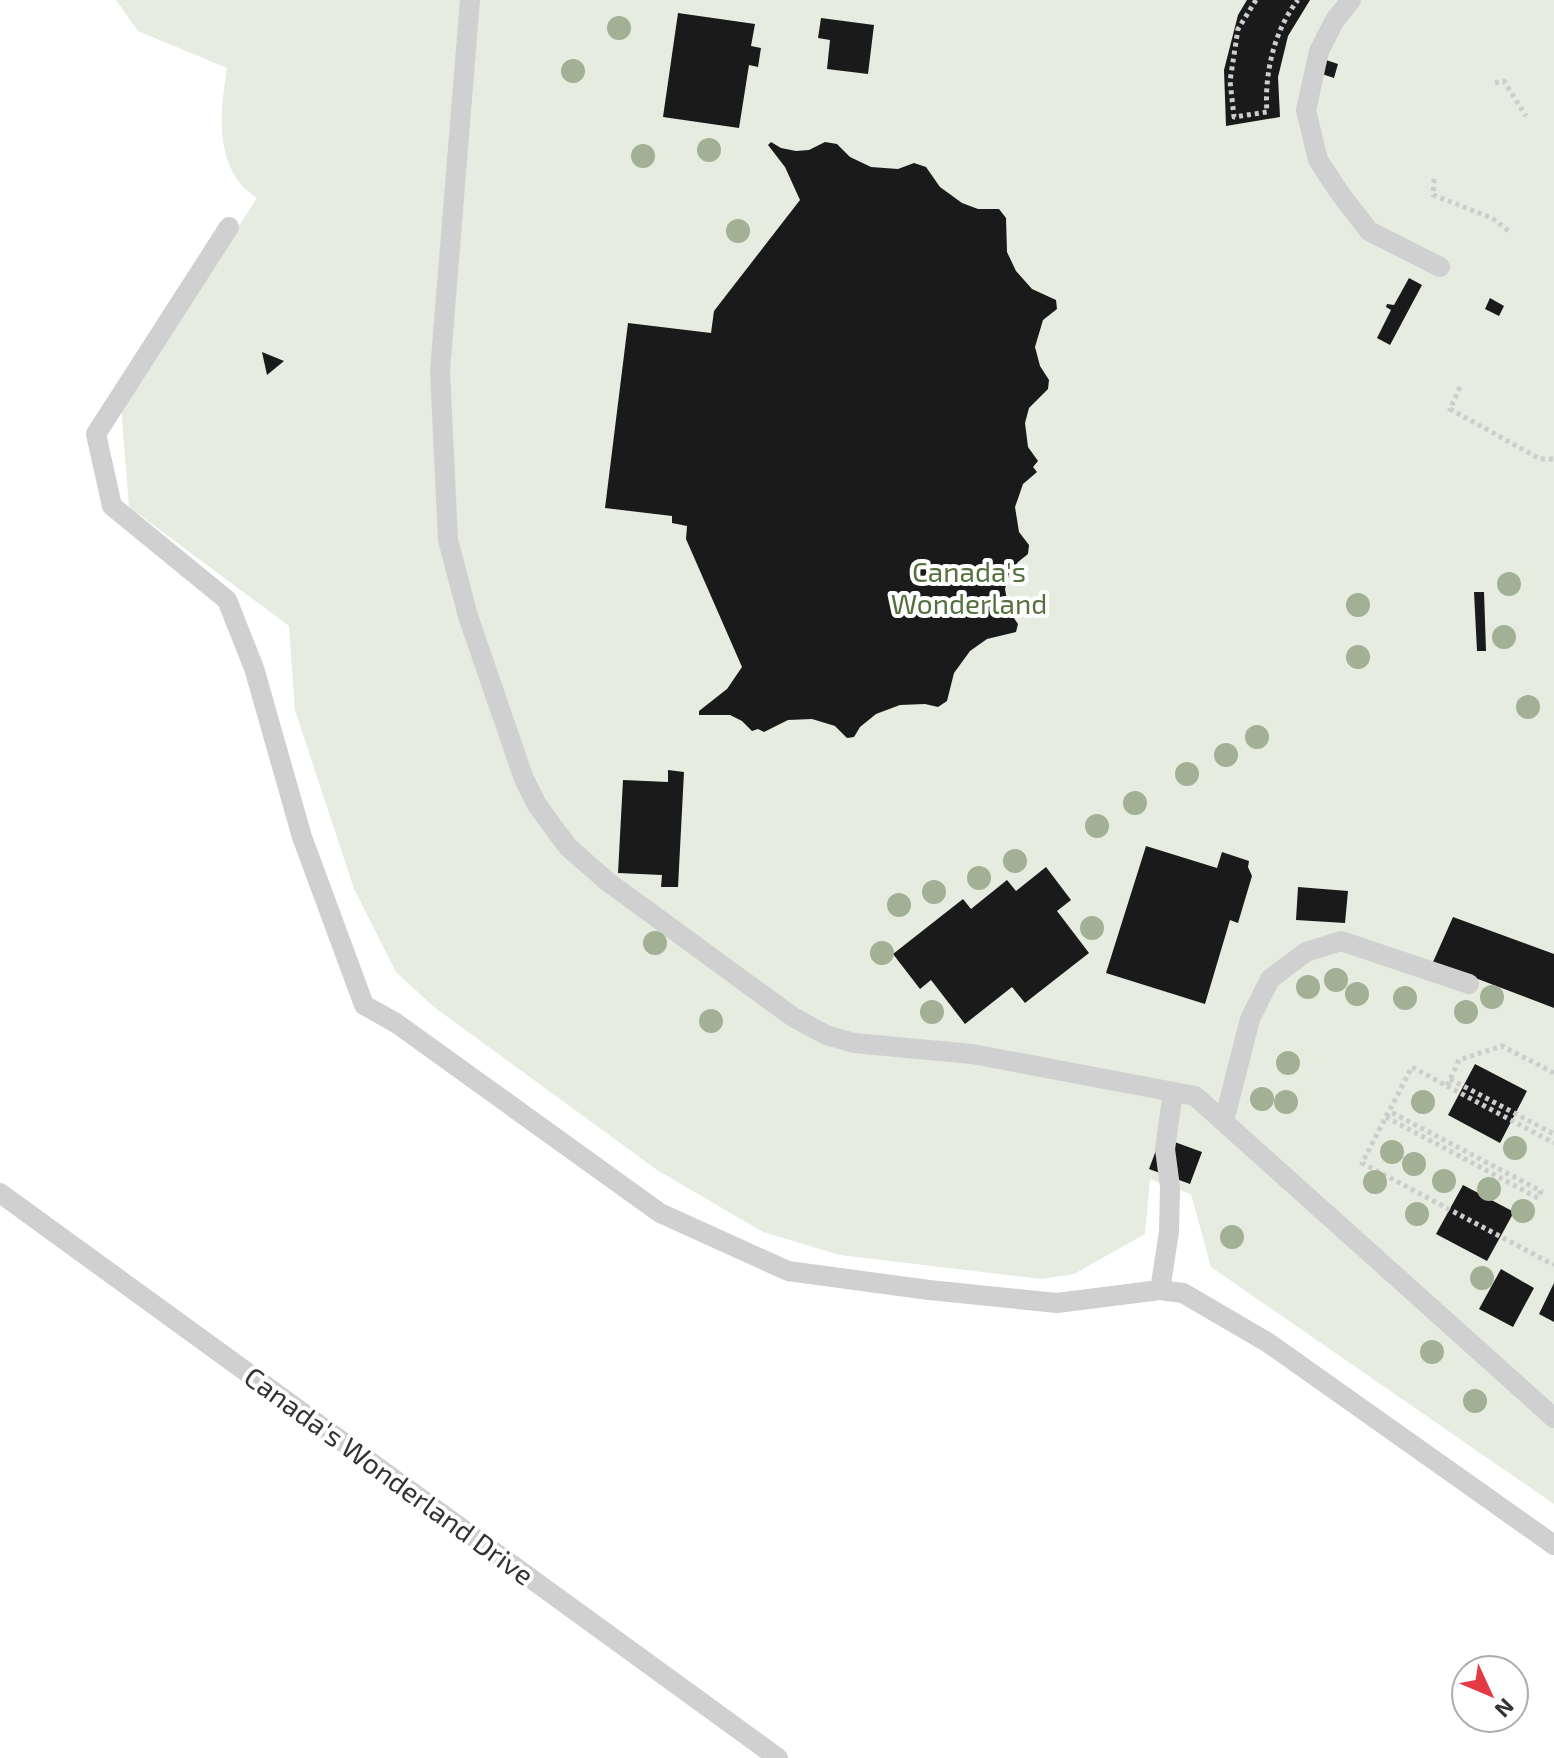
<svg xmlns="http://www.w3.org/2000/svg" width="1554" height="1758" font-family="'Exo 2',sans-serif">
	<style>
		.green { fill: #e6ecdf }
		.building { fill: #1a1a1a }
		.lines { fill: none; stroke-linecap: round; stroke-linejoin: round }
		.path { stroke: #cdcdcd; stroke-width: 5; stroke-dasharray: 4 4; stroke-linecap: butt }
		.lane { stroke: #d0d0d0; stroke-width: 20 }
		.tree { fill: #a2b095 }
		.labels { text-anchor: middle; stroke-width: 8; stroke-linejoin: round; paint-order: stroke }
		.park-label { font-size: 28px; fill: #56703f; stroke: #fff }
		.street-label { font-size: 28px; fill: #333; stroke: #fff }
	</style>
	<rect width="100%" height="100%" fill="#fff"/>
	<!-- green -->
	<path class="green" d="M 116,0 L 1554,0 L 1554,1504 L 1211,1267 L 1191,1194 L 1150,1179 L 1145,1234 L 1074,1274 L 1041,1279 L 840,1255 L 763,1232 L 657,1170 L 434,1007 L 396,972 L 354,889 L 295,710 L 289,626 L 129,507 L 121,407 L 257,198 C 213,170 220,113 227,68 L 138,31 Z"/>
	<!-- building -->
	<path class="building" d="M 1247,0 L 1310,0 L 1288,36 L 1278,77 L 1280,117 L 1226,126 L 1224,70 L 1238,15 Z
		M 678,13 L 755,24 L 751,46 L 761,48 L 758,67 L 749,65 L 739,128 L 663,117 Z
		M 821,18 L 874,25 L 868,74 L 827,69 L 830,40 L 818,38 Z
		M 1323,59 L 1338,64 L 1334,78 L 1319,73 Z
		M 771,142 L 781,148 L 796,151 L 809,150 L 825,142 L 837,144 L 850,157 L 871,167 L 898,169 L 914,163 L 926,167 L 940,187 L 962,203 L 978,209 L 999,209 L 1006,218 L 1007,252 L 1016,271 L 1032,289 L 1056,300 L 1057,309 L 1043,320 L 1035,347 L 1040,366 L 1049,380 L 1048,389 L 1029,408 L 1025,423 L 1028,447 L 1038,461 L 1033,467 L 1037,472 L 1023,484 L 1015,507 L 1019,532 L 1029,545 L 1028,554 L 1018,562 L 1009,574 L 1005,589 L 1009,611 L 1018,624 L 1016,632 L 987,639 L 970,651 L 954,673 L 947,701 L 938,707 L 925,704 L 900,705 L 876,714 L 860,727 L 854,737 L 847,738 L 835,726 L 812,719 L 788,720 L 764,732 L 758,729 L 752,731 L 742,721 L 730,715 L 699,715 L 699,711 L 727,689 L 742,667 L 686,539 L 687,526 L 672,523 L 672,516 L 605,508 L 628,323 L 711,333 L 714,311 L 800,200 L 785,167 L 768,145 Z
		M 1409,278 L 1422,285 L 1390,345 L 1377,338 L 1391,310 L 1386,307 L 1387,304 L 1394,305 Z
		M 1490,298 L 1504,306 L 1499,316 L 1485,309 Z
		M 262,352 L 284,361 L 267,375 Z
		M 1474,592 L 1484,592 L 1486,651 L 1477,651 Z
		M 668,770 L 684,772 L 678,887 L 661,887 L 662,875 L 618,873 L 623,780 L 668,782 Z
		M 1146,846 L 1217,868 L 1222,852 L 1249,861 L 1248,867 L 1252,876 L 1238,923 L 1230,920 L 1205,1004 L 1106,973 Z
		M 1046,867 L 1071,900 L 1057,911 L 1089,953 L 1025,1003 L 1012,987 L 965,1024 L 931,980 L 920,989 L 893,954 L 963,899 L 971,909 L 1007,880 L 1016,891 Z
		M 1298,887 L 1348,891 L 1345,923 L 1296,920 Z
		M 1453,917 L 1554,954 L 1554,1008 L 1433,962 Z
		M 1475,1064 L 1527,1091 L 1500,1143 L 1448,1115 Z
		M 1161,1137 L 1202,1152 L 1190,1184 L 1149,1169 Z
		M 1463,1185 L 1514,1212 L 1487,1261 L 1436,1234 Z
		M 1501,1269 L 1534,1288 L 1513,1327 L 1479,1309 Z
		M 1554,1283 L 1554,1322 L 1539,1314 Z"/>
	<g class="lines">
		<!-- path -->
		<path class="path" d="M 1256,0 L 1238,29 L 1230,81 L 1234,117 L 1267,112 C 1264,75 1274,30 1298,0
			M 1495,83 L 1504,81 L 1526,116
			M 1434,179 L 1433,195 L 1492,218 L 1511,233
			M 1460,387 L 1450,409 L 1540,459 L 1554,459
			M 1554,1073 L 1502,1046 L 1459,1060 L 1447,1086 L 1412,1067 L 1362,1163 L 1554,1265
			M 1450,1079 L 1554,1134
			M 1447,1086 L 1554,1143
			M 1386,1117 L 1538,1198 L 1541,1191 L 1389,1111"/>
		<!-- lane -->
		<path class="lane" d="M 470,0 L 440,371 L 448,540 L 468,616 L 524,779 L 537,805 L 568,847 L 608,882 L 793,1017 L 826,1035 L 854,1043 L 972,1054 L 1195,1096 L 1554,1418
			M 1351,0 L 1335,20 L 1319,51 L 1306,110 L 1318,160 L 1339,192 L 1369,231 L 1440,267
			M 229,227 L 96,434 L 112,506 L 227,600 L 254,668 L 302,837 L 364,1005 L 396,1023 L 660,1213 L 788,1271 L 929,1290 L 1057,1303 L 1160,1290 L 1183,1293 L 1267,1342 L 1554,1545
			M 1224,1121 L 1250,1019 L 1270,979 L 1306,952 L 1341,941 L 1469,984
			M 0,1193 L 778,1758
			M 1160,1290 L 1169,1232 L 1170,1187 L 1165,1149 L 1173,1092"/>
	</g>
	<!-- trees -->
	<g class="tree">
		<circle cx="619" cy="28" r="12"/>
		<circle cx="573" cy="71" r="12"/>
		<circle cx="709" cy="150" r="12"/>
		<circle cx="643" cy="156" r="12"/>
		<circle cx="738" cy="231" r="12"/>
		<circle cx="1509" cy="584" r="12"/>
		<circle cx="1358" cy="605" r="12"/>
		<circle cx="1504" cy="637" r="12"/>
		<circle cx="1358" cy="657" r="12"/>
		<circle cx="1528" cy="707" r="12"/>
		<circle cx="1257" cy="737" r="12"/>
		<circle cx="1226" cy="755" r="12"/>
		<circle cx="1187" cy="774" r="12"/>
		<circle cx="1135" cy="803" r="12"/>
		<circle cx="1097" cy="826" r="12"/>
		<circle cx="1015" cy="861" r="12"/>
		<circle cx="979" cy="878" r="12"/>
		<circle cx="934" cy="892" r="12"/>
		<circle cx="899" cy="905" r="12"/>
		<circle cx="1092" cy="928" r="12"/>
		<circle cx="655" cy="943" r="12"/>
		<circle cx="882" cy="953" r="12"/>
		<circle cx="1336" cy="980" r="12"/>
		<circle cx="1308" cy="987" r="12"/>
		<circle cx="1357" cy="994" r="12"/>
		<circle cx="1492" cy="997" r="12"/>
		<circle cx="1405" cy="998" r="12"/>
		<circle cx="932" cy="1012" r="12"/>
		<circle cx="1466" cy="1012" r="12"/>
		<circle cx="711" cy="1021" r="12"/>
		<circle cx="1288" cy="1063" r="12"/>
		<circle cx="1262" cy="1099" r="12"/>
		<circle cx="1286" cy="1102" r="12"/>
		<circle cx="1423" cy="1102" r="12"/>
		<circle cx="1515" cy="1148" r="12"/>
		<circle cx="1392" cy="1152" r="12"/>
		<circle cx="1414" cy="1164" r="12"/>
		<circle cx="1444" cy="1181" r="12"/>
		<circle cx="1375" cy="1182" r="12"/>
		<circle cx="1489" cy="1189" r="12"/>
		<circle cx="1523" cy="1211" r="12"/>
		<circle cx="1417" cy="1214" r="12"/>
		<circle cx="1232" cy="1237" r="12"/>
		<circle cx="1482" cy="1278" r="12"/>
		<circle cx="1432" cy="1352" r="12"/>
		<circle cx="1475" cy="1401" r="12"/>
	</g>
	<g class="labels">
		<!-- park labels -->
		<g class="park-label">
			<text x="969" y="582">Canada's<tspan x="969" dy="32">Wonderland</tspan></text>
		</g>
		<!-- street labels -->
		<g class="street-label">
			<text transform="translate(389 1476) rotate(36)" y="10">Canada's Wonderland Drive</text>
		</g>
	</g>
	<!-- north arrow -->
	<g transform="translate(1490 1694) rotate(134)"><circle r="38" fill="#ffffff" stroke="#adadad" stroke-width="2"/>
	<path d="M0-6L14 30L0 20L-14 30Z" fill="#e63946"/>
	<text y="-12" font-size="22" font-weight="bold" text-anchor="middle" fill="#333333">N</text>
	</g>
</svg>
